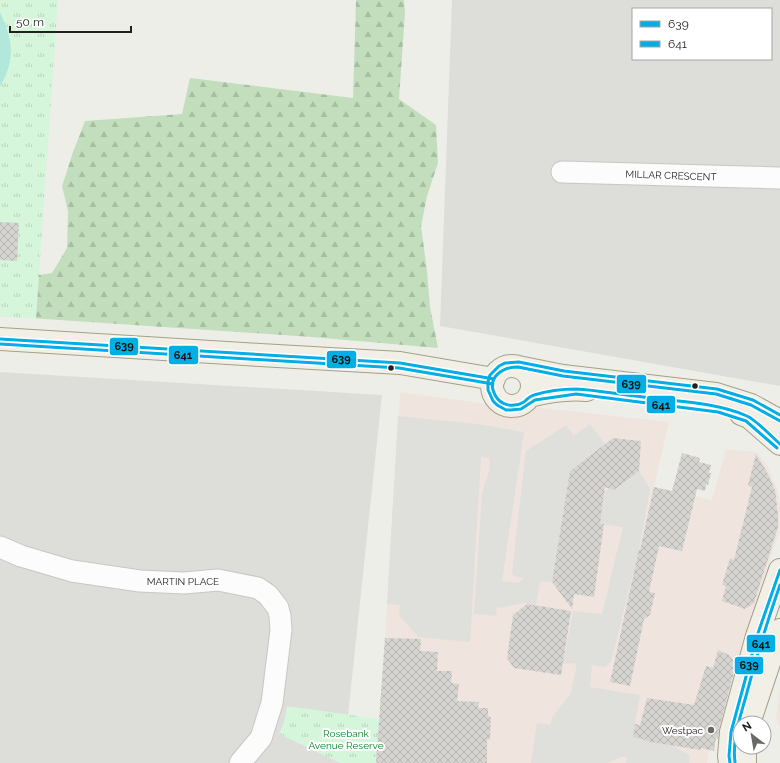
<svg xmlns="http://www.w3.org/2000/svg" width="780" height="763" font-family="Raleway,sans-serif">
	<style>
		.residential { fill: #ddddda; fill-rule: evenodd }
		.commercial { fill: #f0e4de }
		.forest { fill: url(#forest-firs) }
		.park { fill: url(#park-tufts) }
		.pitch { fill: #b2e7db }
		.parking { fill: #dfdfdc }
		.building { fill: url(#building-cross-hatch) }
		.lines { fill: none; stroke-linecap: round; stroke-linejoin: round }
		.minor-casing { stroke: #c7c7c5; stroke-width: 23 }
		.major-casing { stroke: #a5a085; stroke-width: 24 }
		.minor { stroke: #fcfcfc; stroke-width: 21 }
		.major { stroke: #f1efe6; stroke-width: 22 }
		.bus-1-casing { stroke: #fff; stroke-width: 6 }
		.bus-2-casing { stroke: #fff; stroke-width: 6 }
		.bus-1 { stroke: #02aee5; stroke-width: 3 }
		.bus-2 { stroke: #02aee5; stroke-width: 3 }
		.bus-dot { fill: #202020; stroke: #fff; stroke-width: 1.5 }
		.poi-dot { fill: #686866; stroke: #fff; stroke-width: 1.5 }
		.labels { text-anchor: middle; stroke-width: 4; stroke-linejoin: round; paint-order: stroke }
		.street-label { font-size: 10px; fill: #202020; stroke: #fff }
		.poi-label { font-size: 10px; fill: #202020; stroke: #fff; text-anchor: end }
		.park-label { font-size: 10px; fill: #088429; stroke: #fff }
		.line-badge { stroke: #fff; stroke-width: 1.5 }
		.pale-badge-label { font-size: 11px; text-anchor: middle; font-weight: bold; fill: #111 }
	</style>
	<defs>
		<pattern id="forest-firs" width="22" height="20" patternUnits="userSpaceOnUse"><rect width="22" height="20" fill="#c3debd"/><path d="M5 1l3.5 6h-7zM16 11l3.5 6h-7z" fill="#a7bea2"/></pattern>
		<pattern id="park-tufts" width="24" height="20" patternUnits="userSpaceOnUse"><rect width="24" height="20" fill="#d6f6dc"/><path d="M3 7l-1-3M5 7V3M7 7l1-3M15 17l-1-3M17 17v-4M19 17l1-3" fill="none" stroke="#b7d3bc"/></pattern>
		<pattern id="building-cross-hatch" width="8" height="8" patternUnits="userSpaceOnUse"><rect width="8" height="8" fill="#d5d4d0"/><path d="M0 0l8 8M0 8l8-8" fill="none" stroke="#b7b6b2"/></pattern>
	</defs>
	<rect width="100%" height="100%" fill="#eeeee9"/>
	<!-- residential -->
	<path class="residential" d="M 452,0 L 780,0 L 780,386 L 440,326 ZM 633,9 L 771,9 L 771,59 L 633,59 Z
		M 0,372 L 382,395 L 343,763 L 0,763 Z"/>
	<!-- commercial -->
	<path class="commercial" d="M 400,392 L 495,405 L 506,412 L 520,414 L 534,407 L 669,422 L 654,487 L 712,500 L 726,449 L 757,452 L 768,467 L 777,489 L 780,503 L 780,530 L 709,749 L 707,763 L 376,763 L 385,638 Z
		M 780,688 L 780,728 L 776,716 Z"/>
	<!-- forest -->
	<path class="forest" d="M 356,0 L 404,0 L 405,13 L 399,99 L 436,125 L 438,163 L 427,196 L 421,226 L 427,271 L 430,307 L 438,348 L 312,337 L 0,316 L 0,272 L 39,275 L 52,273 L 67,248 L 68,211 L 62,186 L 73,152 L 85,121 L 182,114 L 190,78 L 353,98 Z"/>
	<!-- park -->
	<path class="park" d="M 0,0 L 58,0 L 36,319 L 0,316 Z
		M 287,706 L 380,719 L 376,763 L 340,763 L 279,734 L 284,722 Z"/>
	<!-- pitch -->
	<path class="pitch" d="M 0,12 C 13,41 16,58 0,87 Z"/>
	<!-- parking -->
	<path class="parking" d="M 398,416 L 478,424 L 524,432 L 502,581 L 519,583 L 523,578 L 514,576 L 512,573 L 526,451 L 566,425 L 574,436 L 590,424 L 605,444 L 570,471 L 552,582 L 540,581 L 536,605 L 523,603 L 502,608 L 497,607 L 496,616 L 474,614 L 482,493 L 490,468 L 489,458 L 481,457 L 470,642 L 418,637 L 399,615 L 400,605 L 387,604 Z
		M 639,471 L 650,489 L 639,549 L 611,662 L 605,667 L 592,665 L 590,687 L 640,695 L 633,737 L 646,740 L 646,741 L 668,744 L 677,748 L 690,756 L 689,763 L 626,763 L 627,757 L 621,757 L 607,763 L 531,763 L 537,723 L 550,725 L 553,716 L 571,693 L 577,663 L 563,664 L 573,611 L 602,614 L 623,527 L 600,524 L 605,493 L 609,488 L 614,490 Z"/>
	<!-- building -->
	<path class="building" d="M 0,222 L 19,223 L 17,261 L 0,260 Z
		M 613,438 L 641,441 L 639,471 L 614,490 L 605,487 L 600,524 L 604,524 L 594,597 L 574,594 L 572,609 L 552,582 L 570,471 Z
		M 682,453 L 700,458 L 699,462 L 711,465 L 709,473 L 711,473 L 708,485 L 706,484 L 705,491 L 697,489 L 682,551 L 659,546 L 649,592 L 655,593 L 650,615 L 644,619 L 630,686 L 610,682 L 639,549 L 640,550 L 654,487 L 672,491 Z
		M 756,454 L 768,474 L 775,490 L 778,515 L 778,527 L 754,603 L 745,609 L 722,601 L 726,586 L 722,585 L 730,558 L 734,560 L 752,487 L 748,485 Z
		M 527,604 L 571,611 L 561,675 L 514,668 L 507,658 L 513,615 Z
		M 385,638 L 421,639 L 420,651 L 438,652 L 437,671 L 452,671 L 451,683 L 459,684 L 457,701 L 479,702 L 478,708 L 488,708 L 488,716 L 491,717 L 490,739 L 487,740 L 487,763 L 376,763 Z
		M 718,650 L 729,655 L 736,664 L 719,729 L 718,739 L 716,738 L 714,751 L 701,748 L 700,750 L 645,741 L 646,740 L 633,737 L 635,724 L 640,725 L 647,698 L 694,705 L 706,666 L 713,668 Z"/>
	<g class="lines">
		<!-- minor casing -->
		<g class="minor-casing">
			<path id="minor" d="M 562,172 L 780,178
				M 0,547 L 21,556 L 72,571 L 140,581 L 184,583 L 218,580 L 258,588 L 268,595 L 278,608 L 280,616 L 281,630 L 272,703 L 261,738 L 240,763"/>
		</g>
		<!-- major casing -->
		<g class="major-casing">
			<path id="major" d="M 0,339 L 260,355 L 400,363 L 494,379
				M492 386a20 20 0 1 1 40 0a20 20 0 1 1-40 0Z
				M 518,367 L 563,376 L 716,394 L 751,405 L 780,421
				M 529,396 C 549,391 567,388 587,390
				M 741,414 L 749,417 L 780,444
				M 749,723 L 780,630
				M 745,747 L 745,763
				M 730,763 L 729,756 L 731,732 L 757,636 L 780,570"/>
		</g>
		<!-- minor -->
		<use href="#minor" class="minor"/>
		<!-- major -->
		<use href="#major" class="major"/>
		<!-- bus-1 casing -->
		<g class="bus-1-casing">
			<path id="bus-1" d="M 0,339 L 400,363 L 494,379
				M 780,421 L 751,405 L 716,394 L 563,376 L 518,367 C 502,367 486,378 495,395 C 501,406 514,408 524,402 C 527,399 530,396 534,395 C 547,391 563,389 576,389 C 598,390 621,395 643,397 C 677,402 715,402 747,416 C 756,420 772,437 780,444
				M 730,763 L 729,756 L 731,732 L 757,636 L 780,570"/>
		</g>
		<!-- bus-2 casing -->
		<g class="bus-2-casing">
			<path id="bus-2" d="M 0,344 L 399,368 L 493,384
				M 777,448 L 746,421 L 718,412 L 576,394 L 535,400 L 521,409 L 511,410 L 506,410 L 497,405 L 493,401 L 488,390 L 488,382 L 490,375 L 499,366 L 505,363 L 519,362 L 564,371 L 717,389 L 753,400 L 780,415
				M 735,762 C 732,740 740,718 746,696 C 756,658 767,622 780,585"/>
		</g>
		<!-- bus-1 -->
		<use href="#bus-1" class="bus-1"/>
		<!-- bus-2 -->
		<use href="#bus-2" class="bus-2"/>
	</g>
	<!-- markers -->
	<g class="bus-dot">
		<circle cx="391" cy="368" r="3.5"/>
		<circle cx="695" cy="386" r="3.5"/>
	</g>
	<circle class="poi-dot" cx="711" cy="730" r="4"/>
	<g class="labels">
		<!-- street labels -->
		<g class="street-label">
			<text transform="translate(671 175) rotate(2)" y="4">MILLAR CRESCENT</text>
			<text x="183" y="585">MARTIN PLACE</text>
		</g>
		<!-- poi labels -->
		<g class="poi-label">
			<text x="703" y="734">Westpac</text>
		</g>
		<!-- park labels -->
		<g class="park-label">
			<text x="346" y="737">Rosebank<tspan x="346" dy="12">Avenue Reserve</tspan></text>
		</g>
	</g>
	<g class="line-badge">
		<rect x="109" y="337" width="30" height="19" rx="4" fill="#02aee5"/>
		<rect x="168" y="345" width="31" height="20" rx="4" fill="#02aee5"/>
		<rect x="326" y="350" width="31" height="19" rx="4" fill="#02aee5"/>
		<rect x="616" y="374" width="31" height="20" rx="4" fill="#02aee5"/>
		<rect x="646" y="395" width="30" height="19" rx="4" fill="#02aee5"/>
		<rect x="746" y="634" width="30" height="19" rx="4" fill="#02aee5"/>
		<rect x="734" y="656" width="30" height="19" rx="4" fill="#02aee5"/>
	</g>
	<g class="pale-badge-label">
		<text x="124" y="350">639</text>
		<text x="183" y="359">641</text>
		<text x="341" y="363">639</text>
		<text x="631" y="388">639</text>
		<text x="661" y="409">641</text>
		<text x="761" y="648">641</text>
		<text x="749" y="669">639</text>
	</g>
	<!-- legend -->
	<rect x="632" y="8" width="140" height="52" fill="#ffffff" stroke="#a6a6a6"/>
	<rect x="640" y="21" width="20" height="6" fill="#02aee5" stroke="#a6a6a6"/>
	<text x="668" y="28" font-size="12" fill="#202020">639</text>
	<rect x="640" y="41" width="20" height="6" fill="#02aee5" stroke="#a6a6a6"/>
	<text x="668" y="48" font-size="12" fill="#202020">641</text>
	<!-- north arrow -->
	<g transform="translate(752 735) rotate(329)"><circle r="19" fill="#ffffff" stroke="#a6a6a6"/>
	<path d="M0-3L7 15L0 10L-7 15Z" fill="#686866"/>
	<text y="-6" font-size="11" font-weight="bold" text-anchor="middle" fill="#202020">N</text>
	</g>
	<!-- scale -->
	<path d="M10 26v6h121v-6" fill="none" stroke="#202020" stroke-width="2"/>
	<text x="16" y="26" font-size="12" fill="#202020" stroke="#ffffff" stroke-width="3" paint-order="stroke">50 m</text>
</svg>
